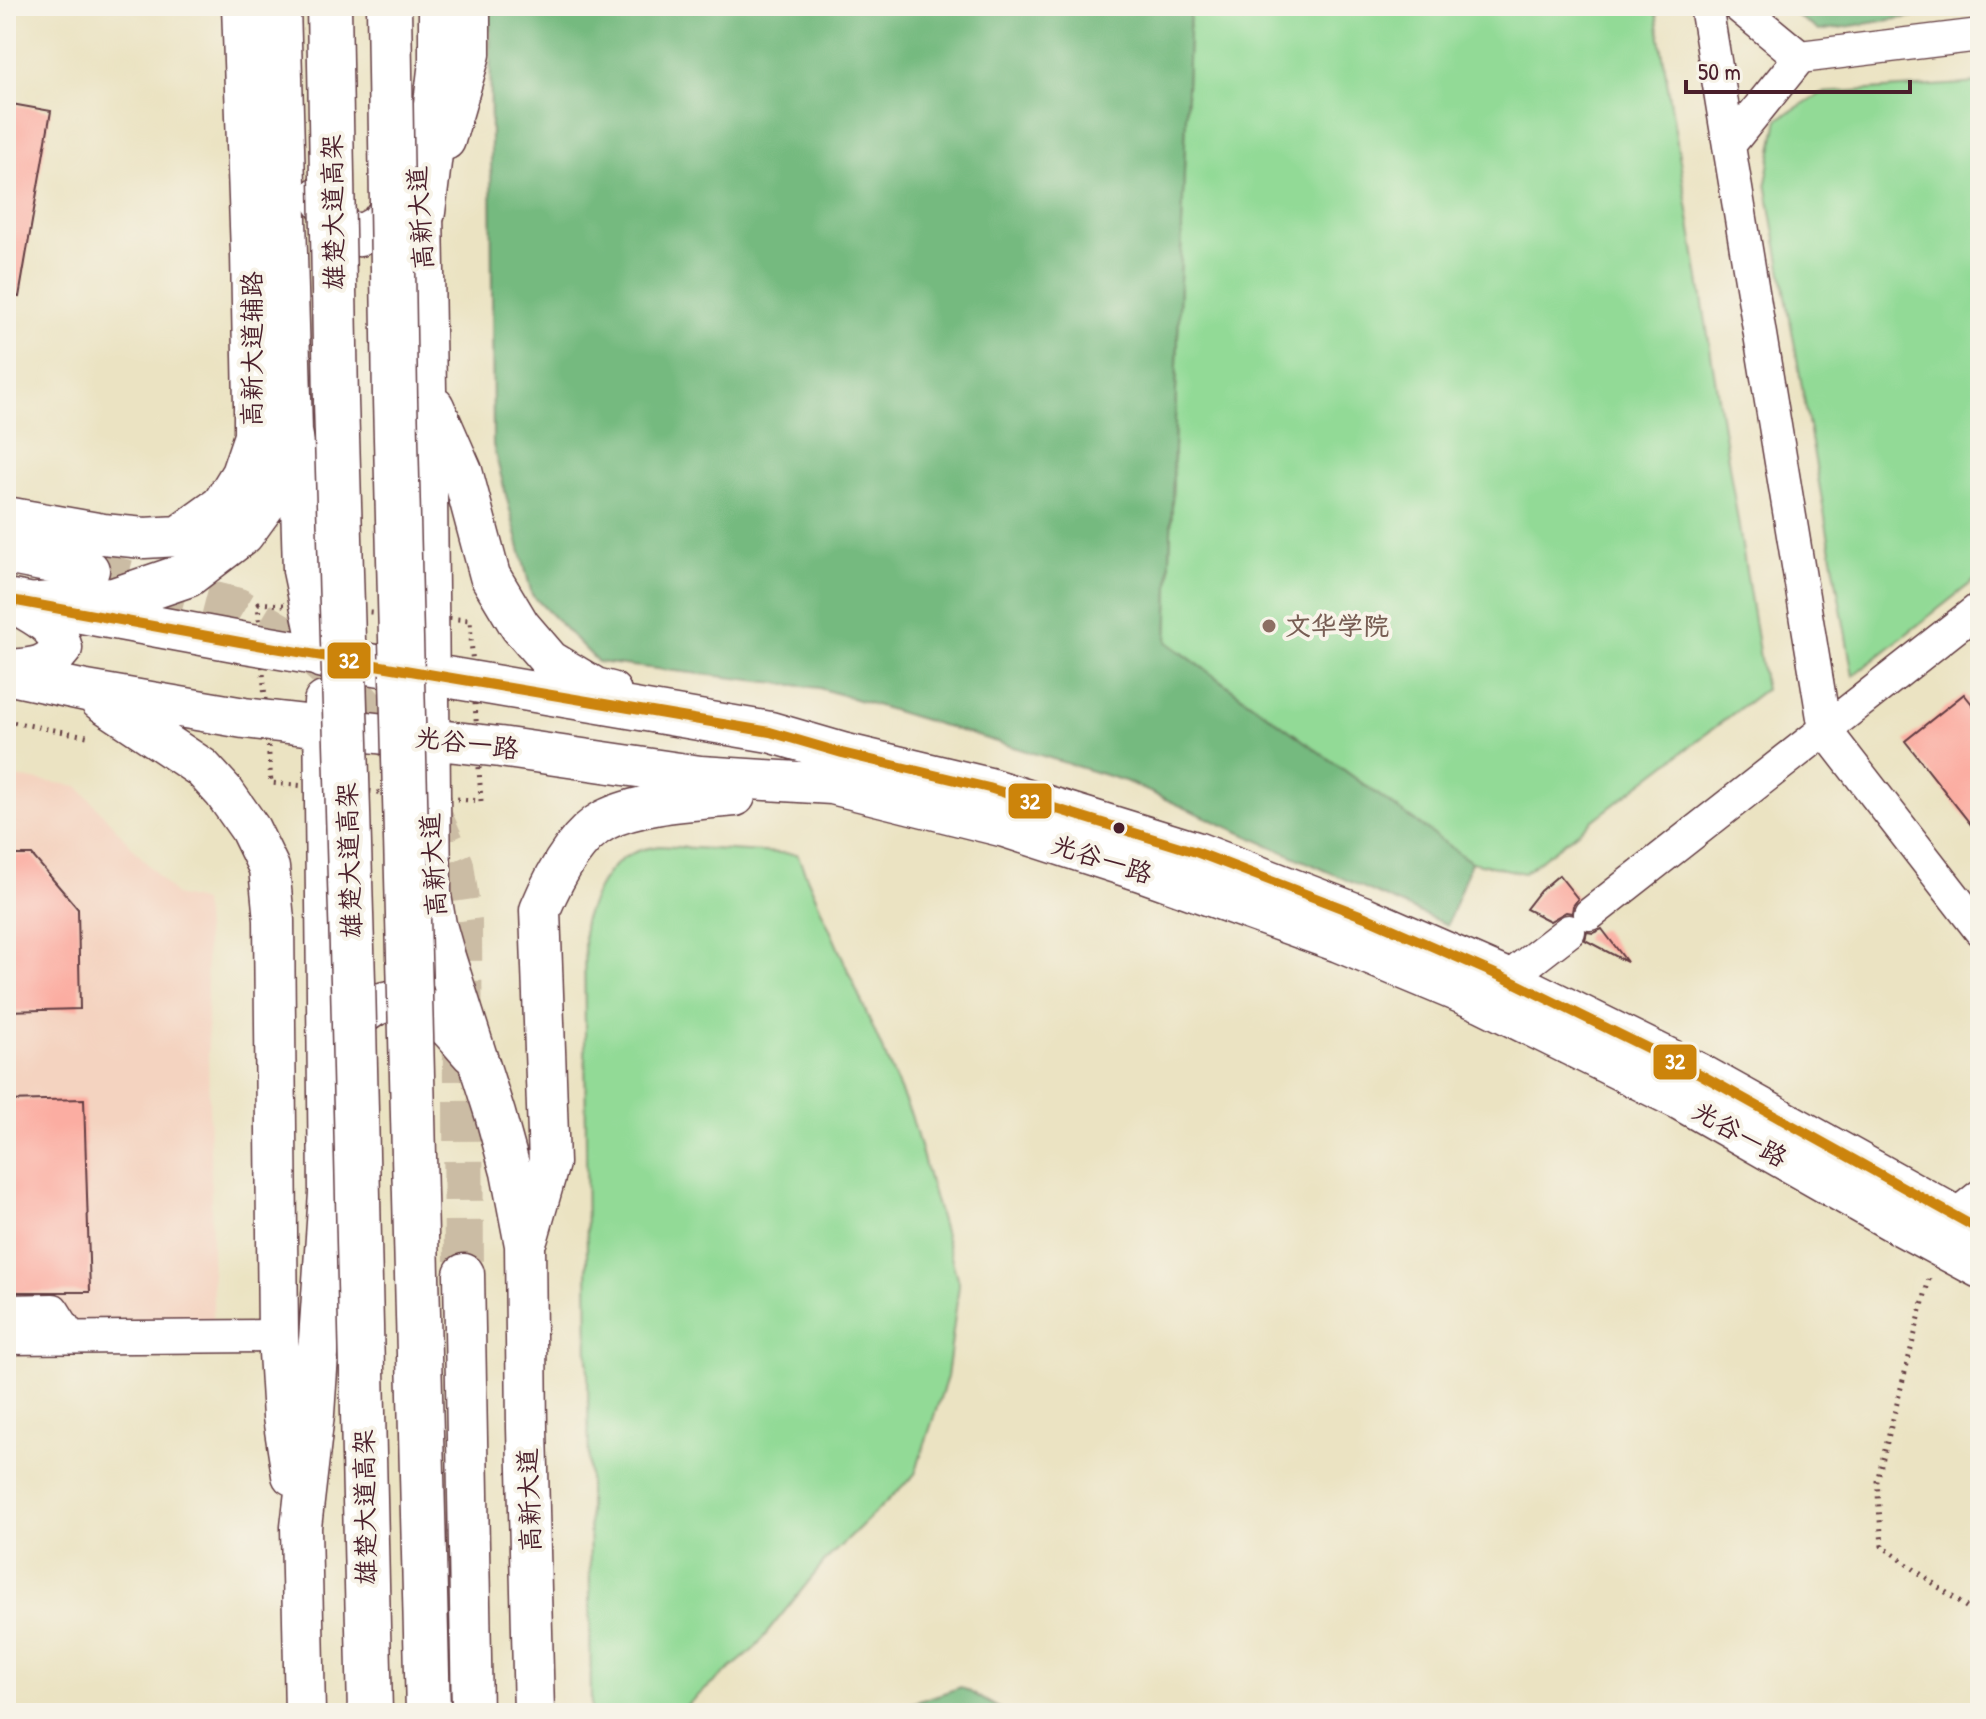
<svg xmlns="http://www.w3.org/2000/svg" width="1986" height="1719" font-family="'Patrick Hand','LXGW WenKai TC',sans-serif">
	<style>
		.built { fill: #f4d3c0 }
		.green { fill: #92da96; stroke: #6e7c60; stroke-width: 2 }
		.forest { fill: #75ba7f; stroke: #606c55; stroke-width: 2 }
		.building { fill: #fbada2 }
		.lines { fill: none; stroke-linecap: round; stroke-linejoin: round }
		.major-tunnel { stroke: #cbbca4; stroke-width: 40; stroke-dasharray: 40 20; stroke-linecap: butt }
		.minor-casing { stroke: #623c42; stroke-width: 35 }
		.major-casing { stroke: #623c42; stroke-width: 43 }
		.highway-casing { stroke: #623c42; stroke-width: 47 }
		.path { stroke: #623c42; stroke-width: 5; stroke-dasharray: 2 6; stroke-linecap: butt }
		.minor { stroke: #fff; stroke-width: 32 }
		.major { stroke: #fff; stroke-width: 40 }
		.highway { stroke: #fff; stroke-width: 44 }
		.highway-bridge-casing { stroke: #623c42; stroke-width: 47; stroke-linecap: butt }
		.highway-bridge { stroke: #fff; stroke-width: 44 }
		.bus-1-casing { stroke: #f7f3e8; stroke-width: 16 }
		.bus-1 { stroke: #cc840b; stroke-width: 10 }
		.education-dot { fill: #8d6e63; stroke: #f7f3e8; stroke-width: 3 }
		.bus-dot { fill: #4a1f2b; stroke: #f7f3e8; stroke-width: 3 }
		.labels { text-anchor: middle; stroke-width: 8; stroke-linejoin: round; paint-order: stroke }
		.street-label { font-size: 26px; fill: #4a1f2b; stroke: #f7f3e8 }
		.education-label { font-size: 26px; font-weight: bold; fill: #785e54; stroke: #f7f3e8; text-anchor: start }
		.line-badge { stroke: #f7f3e8; stroke-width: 3 }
		.badge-label { font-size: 22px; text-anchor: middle; font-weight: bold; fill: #fff }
	</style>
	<rect width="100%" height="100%" fill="#f7f3e8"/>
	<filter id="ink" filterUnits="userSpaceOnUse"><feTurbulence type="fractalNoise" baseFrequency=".0125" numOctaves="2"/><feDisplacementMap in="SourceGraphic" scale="16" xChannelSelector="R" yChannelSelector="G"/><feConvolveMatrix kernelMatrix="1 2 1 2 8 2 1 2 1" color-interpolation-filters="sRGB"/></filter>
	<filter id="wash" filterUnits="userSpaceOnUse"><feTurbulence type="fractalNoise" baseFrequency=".006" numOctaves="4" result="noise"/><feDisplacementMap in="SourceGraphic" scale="32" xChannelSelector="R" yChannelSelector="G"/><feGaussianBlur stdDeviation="1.8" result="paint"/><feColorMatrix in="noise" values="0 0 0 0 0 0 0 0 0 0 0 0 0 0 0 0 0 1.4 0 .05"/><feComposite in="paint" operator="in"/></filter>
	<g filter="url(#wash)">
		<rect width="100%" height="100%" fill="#ebe3c2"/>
		<!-- built -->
		<path class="built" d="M 6,776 L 78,786 L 175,895 L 203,902 L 206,945 L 214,1355 L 6,1353 Z"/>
		<!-- green -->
		<path class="green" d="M 1190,6 L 1655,6 L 1765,689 L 1524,873 L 1471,862 L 1167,642 Z
			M 1980,83 L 1980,576 L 1853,676 L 1766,183 L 1778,119 L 1821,93 Z
			M 659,846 L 797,854 L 911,1115 L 959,1285 L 947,1377 L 915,1474 L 826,1560 L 754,1649 L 677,1713 L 591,1713 L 584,921 C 594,895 605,865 633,853 C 641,849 650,848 659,846 Z"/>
		<!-- forest -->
		<path class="forest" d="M 490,6 L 1190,6 L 1167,642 L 1471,862 L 1447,925 L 1125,781 L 819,688 L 598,662 L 532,595 L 493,445 Z
			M 1783,6 L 1980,6 L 1819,31 Z
			M 961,1687 L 1008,1713 L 883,1713 Z"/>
		<g id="blocks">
			<!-- building -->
			<path class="building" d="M 6,103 L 51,111 L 19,297 L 6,295 Z
				M 1964,694 L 1980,714 L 1980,836 L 1905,741 Z
				M 6,855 L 32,855 L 78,909 L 80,1009 L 6,1011 Z
				M 1559,875 L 1578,899 L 1573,906 L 1572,913 L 1566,912 L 1550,921 L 1526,909 L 1540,891 Z
				M 1602,929 L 1627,962 L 1585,940 L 1587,932 L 1593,933 Z
				M 84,1099 L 90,1292 L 6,1292 L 6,1101 Z"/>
		</g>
	</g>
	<g filter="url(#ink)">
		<use href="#blocks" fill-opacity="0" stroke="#623c42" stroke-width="2"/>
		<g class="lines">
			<!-- major-tunnel -->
			<path class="major-tunnel" d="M 89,570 L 238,608 L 302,646 L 352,692 L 403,753
				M 428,807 L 454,865 L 462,921 L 464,1274"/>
			<!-- minor casing -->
			<g class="minor-casing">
				<path id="minor" d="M 1706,6 L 1825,730 L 1980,930
					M 1738,6 L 1800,57
					M 1729,145 L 1800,57 L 1980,35
					M 1590,914 L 1980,608
					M 1507,979 L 1569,931
					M 1955,1216 L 1980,1196
					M 6,1311 L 53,1310 L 70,1337
					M 6,1338 L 278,1336"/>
			</g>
			<!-- major casing -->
			<g class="major-casing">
				<path id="major" d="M 445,140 L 470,54 L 470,6
					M 419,181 L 423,212 L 426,390 L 431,896 L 436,925 L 445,957 L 495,1114 L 511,1172 L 525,1245 L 527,1428 L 534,1713
					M 320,196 L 340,226 L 359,236 L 379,225 L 404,190
					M 434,407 L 462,471 L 490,576 L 520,626 L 550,661 L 595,688 L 611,692
					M 6,517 L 103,534 L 144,538 L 179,536 L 222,505 L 241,474 L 254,436 L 254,406 L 251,253 L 242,6
					M 6,554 L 89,570
					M 6,599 L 240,642 L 770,732 L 842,753 L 989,788 L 1196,852 L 1365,917 L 1507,979 L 1698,1073 L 1980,1230
					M 6,670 C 30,668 46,670 62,648 C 56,624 37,617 18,605
					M 6,674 L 86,691 L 244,718 L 500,747 L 700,776 L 832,784 L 1005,827 L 1141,871 L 1339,942 L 1483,1002 L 1677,1098 L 1891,1220 L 1980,1268
					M 100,700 L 202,768 L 224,792 L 250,829 L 269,868 L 274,920 L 278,1336 L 283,1417 L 292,1475
					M 341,1045 C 355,1012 384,990 421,1006 C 441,1015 457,1038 472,1054
					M 528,1237 L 549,1163 L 540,910 C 553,879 575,836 605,820 C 640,802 696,800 735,796
					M 464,1274 L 472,1713
					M 305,1713 L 301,1527 L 314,1414 L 329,1193 L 324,702"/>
			</g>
			<!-- highway casing -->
			<g class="highway-casing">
				<path id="highway" d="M 278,6 L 290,432 L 303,501 L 305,570 L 323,656
					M 423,212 L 441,62 L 441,6
					M 38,605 L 114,600 L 187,575 L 242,533 L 271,493 L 288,438"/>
			</g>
			<!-- path -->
			<path class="path" d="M 258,603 L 470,620 L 481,801 L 271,783 Z
				M 6,721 L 92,737
				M 1929,1279 L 1877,1481 L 1882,1546 L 1980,1617"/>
			<!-- minor -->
			<use href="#minor" class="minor"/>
			<!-- major -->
			<use href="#major" class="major"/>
			<!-- highway -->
			<use href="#highway" class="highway"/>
			<!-- highway-bridge casing -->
			<g class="highway-bridge-casing">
				<path id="highway-bridge" d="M 329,6 L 336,401 L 353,982 L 370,1713
					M 389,6 L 395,399 L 428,1713"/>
			</g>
			<!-- highway-bridge -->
			<use href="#highway-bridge" class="highway-bridge"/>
			<!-- bus-1 casing -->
			<g class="bus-1-casing">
				<path id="bus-1" d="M 6,599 L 240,642 L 770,732 L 842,753 L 989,788 L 1196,852 L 1365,917 L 1507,979 L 1698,1073 L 1980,1230"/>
			</g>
			<!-- bus-1 -->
			<use href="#bus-1" class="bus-1"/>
		</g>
	</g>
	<!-- markers -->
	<circle class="education-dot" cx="1269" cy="626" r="8"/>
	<circle class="bus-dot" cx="1119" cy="828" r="7"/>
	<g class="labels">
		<!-- street labels -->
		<g class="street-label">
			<text transform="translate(333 212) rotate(-91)" y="9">雄楚大道高架</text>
			<text transform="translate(420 218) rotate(-94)" y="9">高新大道</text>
			<text transform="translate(252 349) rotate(-90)" y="9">高新大道辅路</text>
			<text transform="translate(467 743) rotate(7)" y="9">光谷一路</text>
			<text transform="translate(1102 859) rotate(18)" y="9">光谷一路</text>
			<text transform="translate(349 860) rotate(-92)" y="9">雄楚大道高架</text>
			<text transform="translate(433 865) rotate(-94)" y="9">高新大道</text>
			<text transform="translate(1740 1134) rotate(30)" y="9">光谷一路</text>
			<text transform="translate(529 1500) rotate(-92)" y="9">高新大道</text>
			<text transform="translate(365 1507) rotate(-91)" y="9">雄楚大道高架</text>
		</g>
		<!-- education labels -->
		<g class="education-label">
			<text x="1285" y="635">文华学院</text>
		</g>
	</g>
	<g class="line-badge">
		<rect x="326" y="641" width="46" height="39" rx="8" fill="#cc840b"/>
		<rect x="1007" y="782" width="46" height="38" rx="8" fill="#cc840b"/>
		<rect x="1652" y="1043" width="46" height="38" rx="8" fill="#cc840b"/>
	</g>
	<g class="badge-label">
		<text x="349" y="668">32</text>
		<text x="1030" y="809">32</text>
		<text x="1675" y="1069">32</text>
	</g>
	<!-- margin -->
	<rect width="1986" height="1719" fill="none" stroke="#f7f3e8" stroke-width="32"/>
	<!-- scale -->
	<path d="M1686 80v12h224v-12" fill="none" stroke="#4a1f2b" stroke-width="4"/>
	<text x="1698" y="80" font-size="24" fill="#4a1f2b" stroke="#f7f3e8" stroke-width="6" paint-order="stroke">50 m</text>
</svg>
